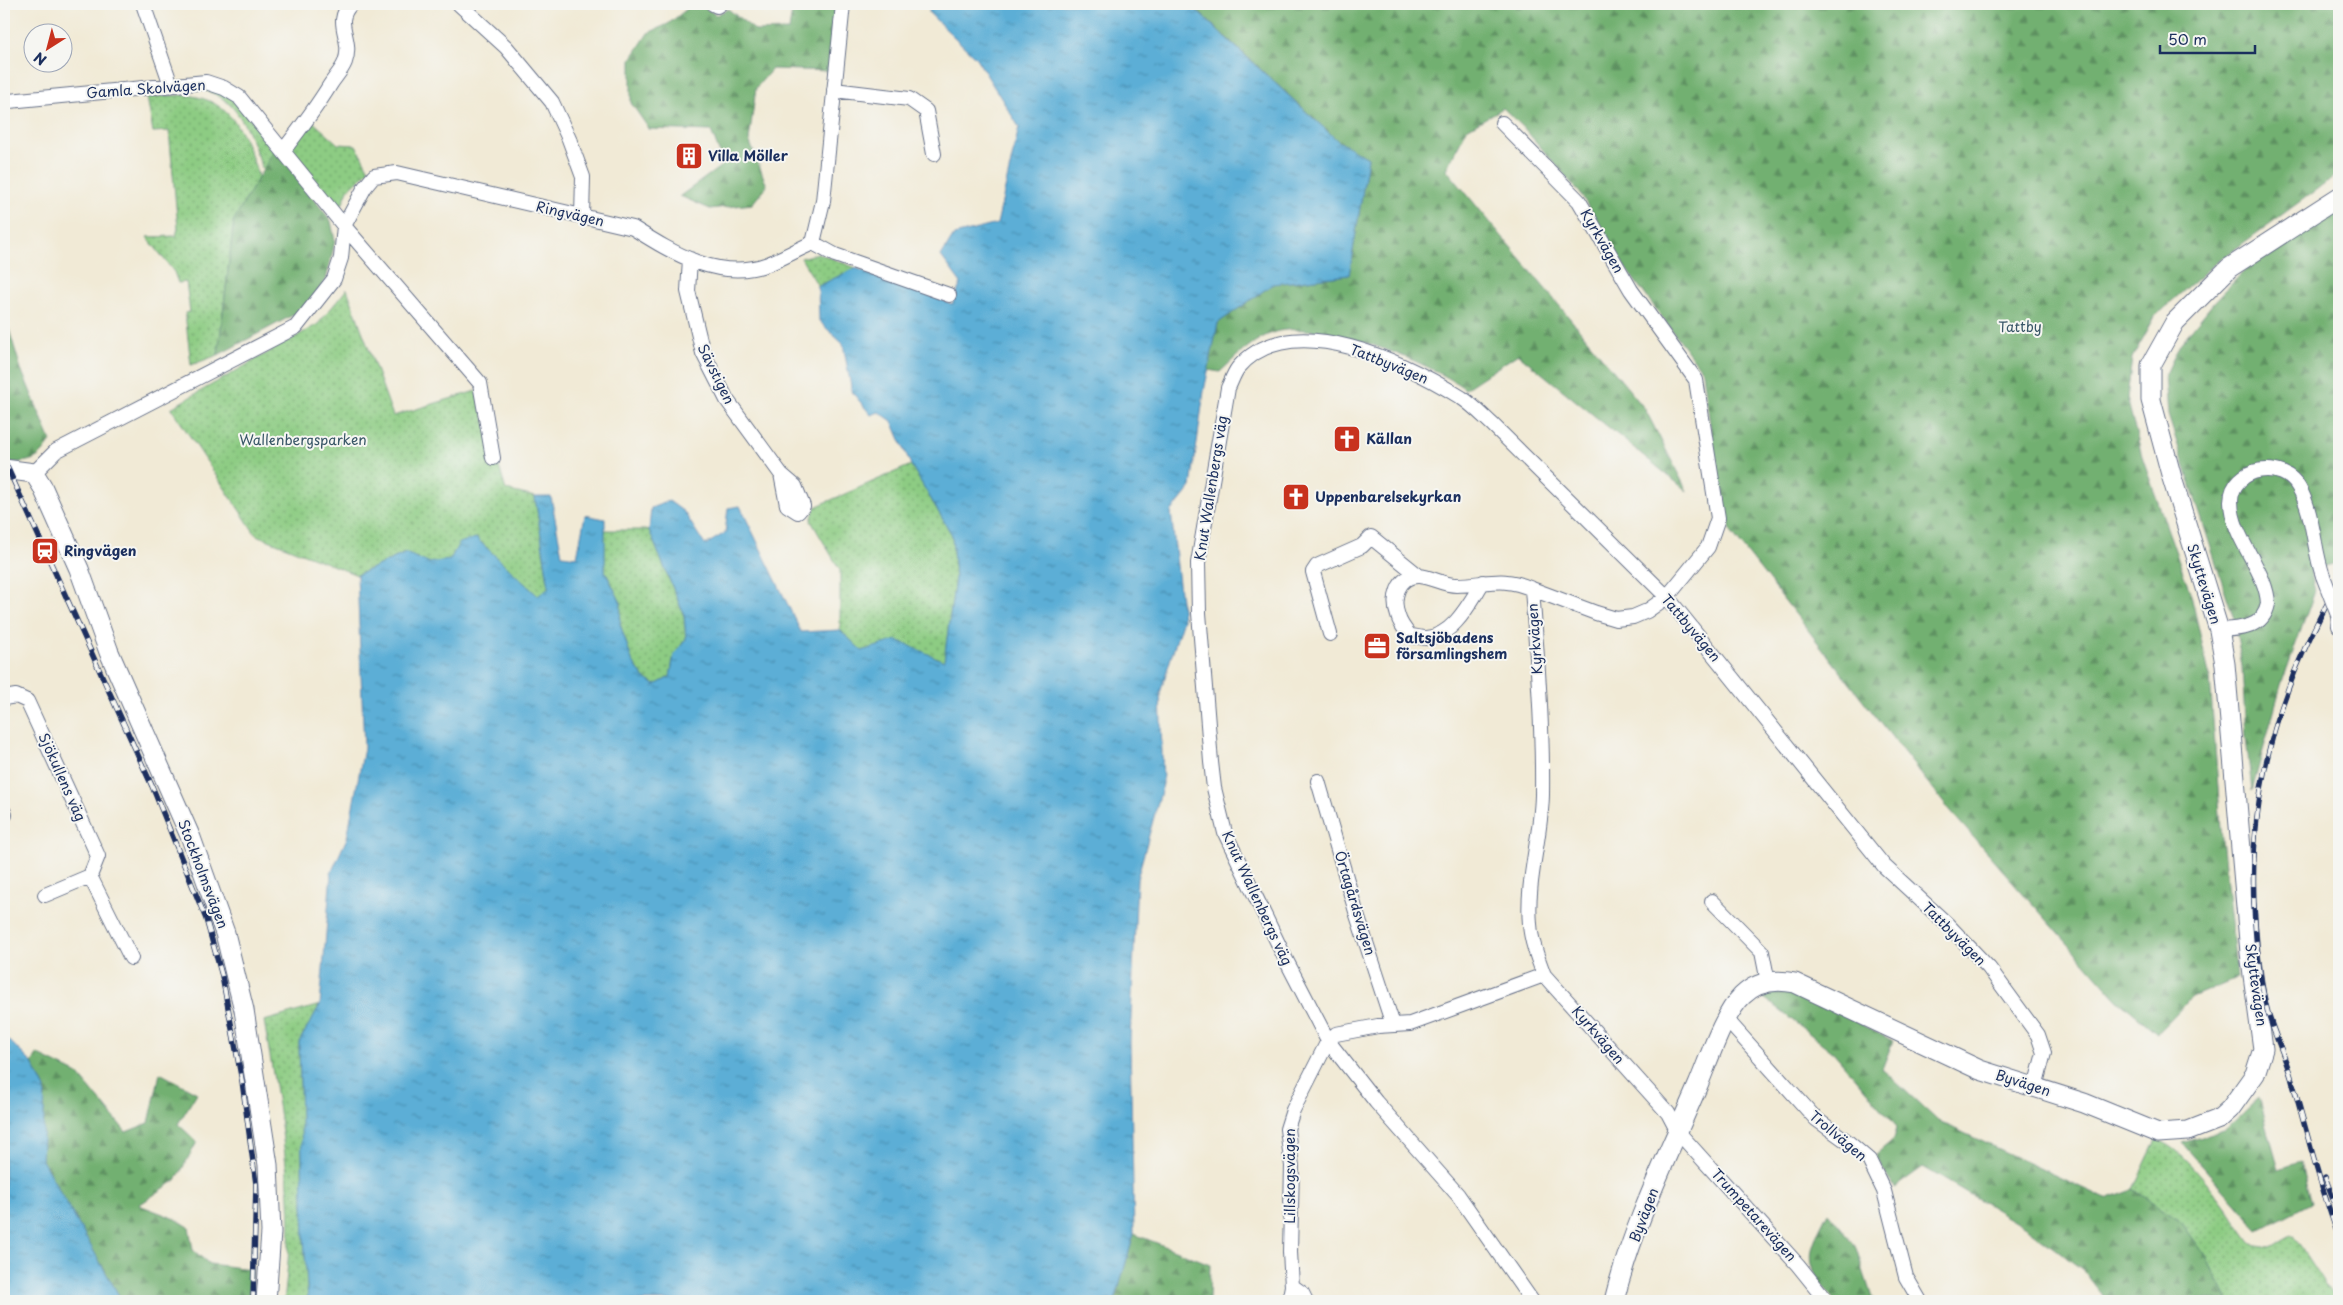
<svg xmlns="http://www.w3.org/2000/svg" width="2343" height="1305" font-family="'Playpen Sans',sans-serif">
	<style>
		.grass { fill: url(#grass-dots); stroke: #547e70 }
		.forest { fill: url(#forest-firs); stroke: #467068 }
		.water { fill: url(#water-ripples); stroke: #3b6e9a }
		.lines { fill: none; stroke-linecap: round; stroke-linejoin: round }
		.street-casing { stroke: #667088; stroke-width: 16 }
		.secondary-casing { stroke: #667088; stroke-width: 21 }
		.street { stroke: #fff; stroke-width: 14 }
		.secondary { stroke: #fff; stroke-width: 19 }
		.rail-casing { stroke: #1b2f5e; stroke-width: 5.5 }
		.rail { stroke: #f6f6f2; stroke-width: 4; stroke-dasharray: 11; stroke-linecap: butt }
		.street-bridge-casing { stroke: #667088; stroke-width: 16; stroke-linecap: butt }
		.street-bridge { stroke: #fff; stroke-width: 14 }
		.labels { text-anchor: middle; stroke-width: 4; stroke-linejoin: round; paint-order: stroke }
		.street-label { font-size: 14px; fill: #1b2f5e; stroke: #f6f6f2 }
		.poi-label { font-size: 14px; font-weight: bold; fill: #1b2f5e; stroke: #f6f6f2; text-anchor: start }
		.park-label { font-size: 14px; fill: #385667; stroke: #f6f6f2 }
	</style>
	<defs>
		<pattern id="grass-dots" width="8" height="8" patternUnits="userSpaceOnUse" patternTransform="scale(1.25)"><rect width="8" height="8" fill="#8dcc83"/><path d="M2 2h.1M6 6h.1" fill="none" stroke="#72a66e" stroke-width="1.8" stroke-linecap="round"/></pattern>
		<pattern id="forest-firs" width="22" height="20" patternUnits="userSpaceOnUse" patternTransform="scale(1.25)"><rect width="22" height="20" fill="#72b071"/><path d="M5 1l3.5 6h-7zM16 11l3.5 6h-7z" fill="#5d9060"/></pattern>
		<pattern id="water-ripples" width="26" height="14" patternUnits="userSpaceOnUse" patternTransform="scale(1.25)"><rect width="26" height="14" fill="#5baed6"/><path d="M2 4q2-2 4 0t4 0M15 11q2-2 4 0t4 0" fill="none" stroke="#4a8eb1"/></pattern>
	</defs>
	<rect width="100%" height="100%" fill="#f6f6f2"/>
	<filter id="ink" filterUnits="userSpaceOnUse"><feTurbulence type="fractalNoise" baseFrequency=".02" numOctaves="2"/><feDisplacementMap in="SourceGraphic" scale="10" xChannelSelector="R" yChannelSelector="G"/><feConvolveMatrix kernelMatrix="1 2 1 2 8 2 1 2 1" color-interpolation-filters="sRGB"/></filter>
	<filter id="wash" filterUnits="userSpaceOnUse"><feTurbulence type="fractalNoise" baseFrequency=".0096" numOctaves="4" result="noise"/><feDisplacementMap in="SourceGraphic" scale="20" xChannelSelector="R" yChannelSelector="G"/><feGaussianBlur stdDeviation="1.12" result="paint"/><feColorMatrix in="noise" values="0 0 0 0 0 0 0 0 0 0 0 0 0 0 0 0 0 1.4 0 .05"/><feComposite in="paint" operator="in"/></filter>
	<g filter="url(#wash)">
		<rect width="100%" height="100%" fill="#f1ead6"/>
		<!-- grass -->
		<path class="grass" d="M 206,84 L 237,101 L 275,149 L 263,171 C 252,140 240,97 202,90 C 193,88 183,90 174,90 Z
			M 183,95 C 234,98 245,137 259,178 L 234,220 L 218,355 L 191,365 L 185,313 L 190,312 L 186,282 L 178,283 L 174,272 L 147,237 L 176,236 L 178,228 L 169,131 L 153,132 L 147,97 Z
			M 311,120 L 338,144 L 356,145 L 369,170 L 348,190 L 342,205 L 339,207 L 288,149 Z
			M 818,253 L 856,268 L 818,286 L 801,258 Z
			M 347,289 L 393,416 L 476,391 L 506,490 L 535,497 L 549,588 L 538,596 L 476,538 L 451,560 L 428,564 L 405,553 L 357,575 L 256,535 L 171,408 L 318,324 Z
			M 911,465 L 952,535 L 955,578 L 944,661 L 897,641 L 862,651 L 840,630 L 840,570 L 811,521 L 815,507 Z
			M 604,530 L 649,530 L 684,616 L 686,639 L 674,655 L 670,677 L 655,685 L 643,677 L 632,660 L 620,624 L 621,603 L 605,571 Z
			M 320,1005 L 299,1042 L 304,1238 L 308,1301 L 284,1301 C 288,1268 291,1232 289,1199 C 285,1139 274,1080 264,1021 Z
			M 2156,1140 C 2187,1145 2233,1219 2252,1244 L 2270,1247 L 2293,1234 L 2337,1301 L 2228,1301 L 2205,1255 L 2181,1222 L 2133,1189 Z"/>
		<!-- forest -->
		<path class="forest" d="M 693,4 L 699,4 L 716,15 L 728,9 L 756,31 L 789,30 L 793,4 L 838,4 L 831,71 L 772,69 L 756,88 L 749,140 L 767,186 L 752,204 L 710,209 L 680,196 L 724,164 L 711,131 L 649,129 L 631,103 L 631,59 L 648,33 L 668,24 Z
			M 1190,4 L 2339,4 L 2339,173 L 2212,266 L 2156,315 L 2132,358 L 2127,398 L 2143,460 L 2191,595 L 2210,678 L 2221,829 L 2237,978 L 2192,997 L 2157,1033 L 2117,999 L 1950,811 L 1731,532 L 1715,462 L 1703,372 L 1626,269 L 1580,193 L 1523,127 L 1503,108 L 1467,129 L 1446,169 L 1645,409 L 1687,491 L 1518,354 L 1465,389 C 1429,361 1319,319 1275,332 C 1253,339 1236,357 1220,372 L 1208,370 L 1218,323 L 1273,284 L 1349,275 L 1368,158 L 1338,141 Z
			M 275,149 L 331,221 L 335,241 L 326,280 L 311,300 L 295,314 L 218,355 L 234,220 Z
			M 2339,206 L 2339,556 L 2332,564 L 2310,570 L 2315,591 L 2281,685 L 2252,791 L 2246,738 L 2242,666 L 2234,619 L 2168,415 L 2165,376 L 2180,344 L 2214,302 L 2250,265 Z
			M 4,313 L 21,369 L 51,441 C 38,461 33,461 10,463 L 4,447 Z
			M 1781,991 L 1802,994 L 1893,1041 L 1882,1069 L 1938,1121 L 2106,1199 L 2133,1189 L 2181,1222 L 2205,1255 L 2228,1301 L 2107,1301 L 2083,1270 L 2027,1228 L 1923,1167 L 1894,1188 L 1875,1155 L 1894,1139 L 1897,1127 L 1834,1053 L 1763,997 Z
			M 37,1054 L 78,1074 L 126,1132 L 149,1123 L 160,1073 L 197,1093 L 178,1124 L 197,1142 L 176,1180 L 139,1205 L 176,1219 L 189,1227 L 193,1250 L 209,1264 L 251,1269 L 248,1301 L 122,1301 L 42,1160 L 45,1089 L 32,1063 Z
			M 2259,1098 L 2279,1169 L 2300,1162 L 2311,1203 L 2259,1230 L 2182,1143 L 2226,1129 Z
			M 1828,1212 L 1855,1245 L 1873,1301 L 1835,1301 C 1802,1263 1807,1253 1828,1212 Z
			M 1134,1234 L 1210,1264 L 1209,1301 L 1115,1301 Z"/>
		<!-- water -->
		<path class="water" d="M 930,4 L 1189,4 L 1338,141 L 1368,158 L 1349,275 L 1273,284 L 1218,323 L 1204,391 L 1191,487 L 1171,512 L 1183,619 L 1160,693 L 1163,784 L 1137,879 L 1130,1042 L 1134,1234 L 1115,1301 L 308,1301 L 304,1238 L 299,1042 L 320,1005 L 331,873 L 347,838 L 364,748 L 357,575 L 406,553 L 428,563 L 450,560 L 459,543 L 476,538 L 538,596 L 549,587 L 535,497 L 551,497 L 562,555 L 577,557 L 585,515 L 605,519 L 605,571 L 621,603 L 620,624 L 632,660 L 643,677 L 655,685 L 670,677 L 674,655 L 686,639 L 684,615 L 649,530 L 651,508 L 669,501 L 684,512 L 705,545 L 725,533 L 728,508 L 740,506 L 801,632 L 840,630 L 862,651 L 897,640 L 944,661 L 955,578 L 952,535 L 911,465 L 892,421 L 879,412 L 871,415 L 852,392 L 843,344 L 819,321 L 818,286 L 856,268 L 952,304 L 961,283 L 941,256 L 954,235 L 997,224 L 1019,127 L 976,58 L 929,13 Z
			M 4,1035 L 32,1063 L 45,1089 L 42,1160 L 122,1301 L 4,1301 Z"/>
	</g>
	<g filter="url(#ink)">
		<g class="lines">
			<!-- street casing -->
			<g class="street-casing">
				<path id="street" d="M 143,4 L 171,85
					M 459,4 L 506,47 L 552,102 L 569,139 L 583,177 L 582,217
					M 713,4 L 717,6 L 720,4
					M 834,90 L 909,99 L 926,111 L 934,154
					M 4,99 L 9,101 L 206,82 L 224,88 L 239,97 L 344,226 L 480,383 L 493,458
					M 1502,123 L 1579,201 L 1631,290 L 1696,380 L 1718,518 L 1708,547 L 1667,597 L 1647,611 L 1633,617 L 1616,619 L 1596,613 L 1532,589 C 1537,657 1543,726 1542,795 C 1541,838 1526,881 1530,924 C 1531,941 1538,959 1544,975 L 1668,1113 L 1678,1132 L 1798,1265 L 1827,1301
					M 283,151 C 300,129 316,108 330,85 C 335,77 342,70 345,62 C 354,38 332,23 351,4
					M 813,243 L 823,201 L 843,4
					M 690,259 L 688,291 L 703,353 L 727,400 L 781,474 L 787,505 L 798,512 L 803,506 L 795,486 L 781,474
					M 34,473 L 56,451 L 296,327 L 334,279 L 341,258 L 344,226 L 365,187 L 374,176 L 397,173 L 633,228 C 673,253 719,282 768,264 C 783,258 798,249 813,243 L 835,255 L 949,295
					M 1483,582 C 1470,602 1454,636 1426,638 C 1421,638 1415,636 1410,636 C 1405,630 1400,624 1398,616 C 1392,600 1397,575 1419,576 C 1432,577 1443,585 1456,585 C 1487,585 1501,575 1532,589
					M 2338,615 L 2339,626
					M 2219,630 C 2239,629 2263,629 2268,604 C 2267,570 2231,538 2231,501 C 2232,466 2284,459 2299,488 C 2314,514 2313,548 2323,576
					M 1330,634 L 1313,572 L 1317,566 L 1362,546 L 1371,537 L 1419,576
					M 4,698 L 16,696 L 27,701 L 98,856 L 90,876 L 131,958
					M 1318,781 L 1357,915 L 1393,1025
					M 4,812 L 5,815
					M 45,895 L 90,876
					M 1712,901 L 1762,952 L 1768,982
					M 1727,1020 L 1816,1119 L 1848,1142 L 1869,1160 L 1884,1191 L 1906,1277 L 1920,1301
					M 1289,1301 L 1292,1286
					M 1306,1301 L 1302,1293 L 1292,1286 L 1290,1252 L 1292,1166 L 1287,1129 L 1293,1110 L 1328,1041 L 1336,1034 L 1378,1026 L 1410,1024 L 1544,975
					M 1532,1301 L 1458,1195 L 1376,1102 L 1328,1041 L 1286,960 L 1225,833 L 1214,788 L 1211,762 L 1199,613 L 1198,563 L 1228,388 C 1231,382 1234,373 1238,368 C 1291,305 1409,365 1462,398 C 1474,406 1484,417 1494,426 L 1667,597 L 1884,866 L 1948,925 L 1989,968 L 2038,1035 L 2044,1053 L 2035,1087"/>
			</g>
			<!-- secondary casing -->
			<g class="secondary-casing">
				<path id="secondary" d="M 4,469 L 34,473 L 42,486 L 79,569 L 109,652 L 191,838 L 225,933 L 244,1010 L 268,1165 L 271,1232 L 266,1301
					M 1614,1301 C 1632,1227 1668,1155 1698,1085 C 1709,1059 1723,1015 1742,996 C 1757,981 1776,979 1795,983 L 1980,1070 L 2084,1103 L 2158,1133 L 2188,1131 L 2219,1119 L 2230,1109 L 2255,1074 L 2263,1049 L 2250,953 L 2225,664 L 2219,630 L 2172,478 L 2151,400 L 2151,365 L 2175,322 L 2229,268 L 2339,197"/>
			</g>
			<!-- street -->
			<use href="#street" class="street"/>
			<!-- secondary -->
			<use href="#secondary" class="secondary"/>
			<!-- rail casing -->
			<g class="rail-casing">
				<path id="rail" d="M 4,460 L 152,786 L 206,919 L 222,976 L 242,1081 L 256,1184 L 253,1301
					M 2339,583 C 2276,690 2246,799 2255,923 C 2257,953 2260,984 2268,1013 C 2275,1037 2287,1060 2293,1084 C 2308,1136 2320,1187 2339,1237
					M 2325,1177 L 2339,1214"/>
			</g>
			<!-- rail -->
			<use href="#rail" class="rail"/>
			<!-- street-bridge casing -->
			<g class="street-bridge-casing">
				<path id="street-bridge" d="M 2323,576 L 2338,615"/>
			</g>
			<!-- street-bridge -->
			<use href="#street-bridge" class="street-bridge"/>
		</g>
	</g>
	<!-- icons -->
	<defs>
		<g id="building-square" transform="scale(1.4375)"><rect x="-9" y="-9" width="18" height="18" rx="4" fill="#c8321e" stroke="#f6f6f2"/><path d="M-4-6H4V6H1V3H-1V6H-4ZM-2.5-4.3h1.7v1.8h-1.7ZM.8-4.3h1.7v1.8H.8ZM-2.5-1h1.7V.8h-1.7ZM.8-1h1.7V.8H.8Z" fill="#fff"/></g>
		<g id="church-square" transform="scale(1.4375)"><rect x="-9" y="-9" width="18" height="18" rx="4" fill="#c8321e" stroke="#f6f6f2"/><path d="M-1.2-6h2.4v3.5h3.3v2.4h-3.3V6h-2.4V-.1h-3.3v-2.4h3.3Z" fill="#fff"/></g>
		<g id="station-square" transform="scale(1.4375)"><rect x="-9" y="-9" width="18" height="18" rx="4" fill="#c8321e" stroke="#f6f6f2"/><path d="M-3-6H3Q5-6 5-4V2Q5 4 3 4L4.5 6H3L1.5 4h-3L-3 6H-4.5L-3 4Q-5 4-5 2V-4Q-5-6-3-6ZM-3.5-4v3h7v-3ZM-3.5 1v1.5H-2V1ZM2 1v1.5H3.5V1Z" fill="#fff"/></g>
		<g id="office-square" transform="scale(1.4375)"><rect x="-9" y="-9" width="18" height="18" rx="4" fill="#c8321e" stroke="#f6f6f2"/><path d="M-6-3h4V-5.5h4V-3h4V5H-6ZM-1-4.5V-3h2v-1.5ZM-6 0V1H6V0Z" fill="#fff"/></g>
	</defs>
	<g fill-rule="evenodd">
		<use href="#building-square" x="689" y="156"/>
		<use href="#church-square" x="1347" y="439"/>
		<use href="#church-square" x="1296" y="497"/>
		<use href="#station-square" x="45" y="551"/>
		<use href="#office-square" x="1377" y="646"/>
	</g>
	<g class="labels">
		<!-- street labels -->
		<g class="street-label">
			<text transform="translate(146 89) rotate(-4)" y="5">Gamla Skolvägen</text>
			<text transform="translate(570 214) rotate(13)" y="5">Ringvägen</text>
			<text transform="translate(1602 241) rotate(60)" y="5">Kyrkvägen</text>
			<text transform="translate(1389 364) rotate(22)" y="5">Tattbyvägen</text>
			<text transform="translate(716 374) rotate(64)" y="5">Sävstigen</text>
			<text transform="translate(1211 488) rotate(-81)" y="5">Knut Wallenbergs väg</text>
			<text transform="translate(2204 584) rotate(73)" y="5">Skyttevägen</text>
			<text transform="translate(1691 628) rotate(50)" y="5">Tattbyvägen</text>
			<text transform="translate(1535 639) rotate(-94)" y="5">Kyrkvägen</text>
			<text transform="translate(62 777) rotate(66)" y="5">Sjökullens väg</text>
			<text transform="translate(203 874) rotate(69)" y="5">Stockholmsvägen</text>
			<text transform="translate(1257 898) rotate(65)" y="5">Knut Wallenbergs väg</text>
			<text transform="translate(1355 903) rotate(73)" y="5">Örtagårdsvägen</text>
			<text transform="translate(1954 934) rotate(45)" y="5">Tattbyvägen</text>
			<text transform="translate(2256 985) rotate(82)" y="5">Skyttevägen</text>
			<text transform="translate(1598 1035) rotate(49)" y="5">Kyrkvägen</text>
			<text transform="translate(2023 1083) rotate(18)" y="5">Byvägen</text>
			<text transform="translate(1838 1136) rotate(40)" y="5">Trollvägen</text>
			<text transform="translate(1290 1176) rotate(-90)" y="5">Lillskogsvägen</text>
			<text transform="translate(1644 1215) rotate(-69)" y="5">Byvägen</text>
			<text transform="translate(1754 1215) rotate(48)" y="5">Trumpetarevägen</text>
		</g>
		<!-- poi labels -->
		<g class="poi-label">
			<text x="708" y="161">Villa Möller</text>
			<text x="1366" y="444">Källan</text>
			<text x="1315" y="502">Uppenbarelsekyrkan</text>
			<text x="64" y="556">Ringvägen</text>
			<text x="1396" y="643">Saltsjöbadens<tspan x="1396" dy="16">församlingshem</tspan></text>
		</g>
		<!-- park labels -->
		<g class="park-label">
			<text x="2020" y="332">Tattby</text>
			<text x="303" y="445">Wallenbergsparken</text>
		</g>
	</g>
	<!-- margin -->
	<rect width="2343" height="1305" fill="none" stroke="#f6f6f2" stroke-width="20"/>
	<!-- north arrow -->
	<g transform="translate(48 48) rotate(216)"><circle r="24" fill="#f6f6f2" stroke="#9ea6b7"/>
	<path d="M0-4L9 19L0 12L-9 19Z" fill="#c8321e"/>
	<text y="-8" font-size="14" font-weight="bold" text-anchor="middle" fill="#1b2f5e">N</text>
	</g>
	<!-- scale -->
	<path d="M2160 45v8h95v-8" fill="none" stroke="#1b2f5e" stroke-width="2.5"/>
	<text x="2168" y="45" font-size="15" fill="#1b2f5e" stroke="#f6f6f2" stroke-width="4" paint-order="stroke">50 m</text>
</svg>
